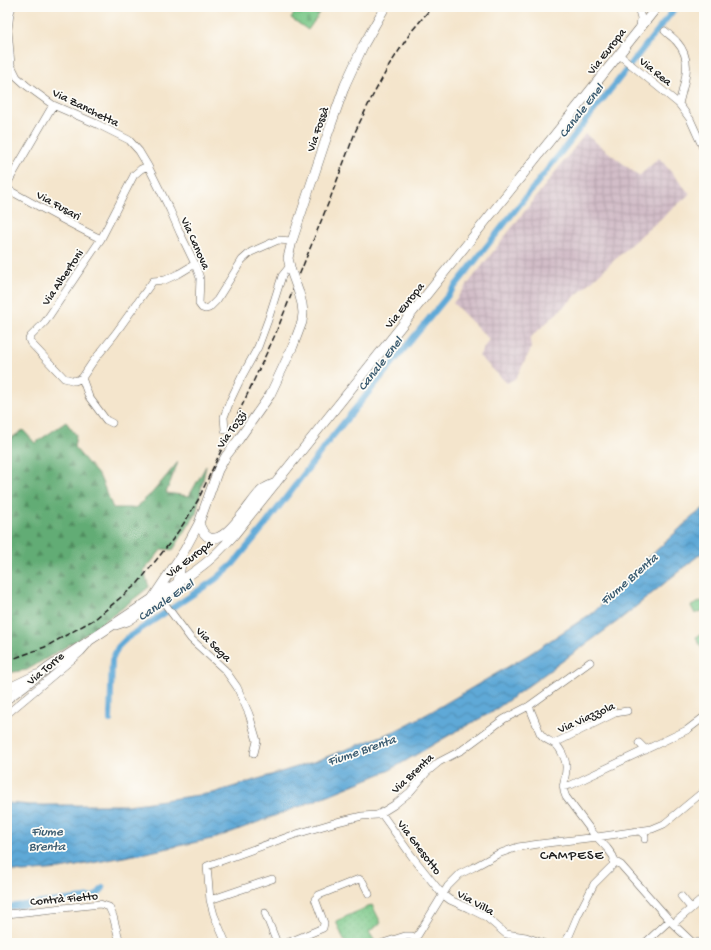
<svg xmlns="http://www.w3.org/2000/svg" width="711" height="950" font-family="'Gochi Hand',sans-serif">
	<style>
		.industrial { fill: url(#industrial-grid) }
		.forest { fill: url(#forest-firs); stroke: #3f6448 }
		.cemetery { fill: url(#cemetery-stones); stroke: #4a7252 }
		.park { fill: url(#park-dots); stroke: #4a7252 }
		.garden { fill: #79c787; stroke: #4a7252 }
		.water { fill: url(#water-waves); stroke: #3e627a }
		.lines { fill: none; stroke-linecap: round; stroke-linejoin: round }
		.canal { stroke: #5fa9d7; stroke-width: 6 }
		.minor-casing { stroke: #68625a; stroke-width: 8 }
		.major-casing { stroke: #68625a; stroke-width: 10 }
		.minor { stroke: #fff; stroke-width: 7 }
		.major { stroke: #fff; stroke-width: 9 }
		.rail { stroke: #1c1c1c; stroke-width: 1.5; stroke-dasharray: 6 3; stroke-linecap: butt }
		.major-bridge-casing { stroke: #68625a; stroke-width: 10; stroke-linecap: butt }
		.major-bridge { stroke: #fff; stroke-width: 9 }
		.labels { text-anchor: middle; stroke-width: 3.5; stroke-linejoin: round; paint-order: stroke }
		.street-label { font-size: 12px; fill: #1c1c1c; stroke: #fdfcf7 }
		.water-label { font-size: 13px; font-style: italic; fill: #3a5b70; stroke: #fdfcf7 }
		.quarter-label { font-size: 14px; letter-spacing: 1px; fill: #1c1c1c; stroke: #fdfcf7 }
	</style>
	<defs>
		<pattern id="industrial-grid" width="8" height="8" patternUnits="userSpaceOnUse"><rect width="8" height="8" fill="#d2bdc8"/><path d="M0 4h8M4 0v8" fill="none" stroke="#b4a2ab"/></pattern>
		<pattern id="forest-firs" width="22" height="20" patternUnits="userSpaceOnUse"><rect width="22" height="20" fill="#62ac74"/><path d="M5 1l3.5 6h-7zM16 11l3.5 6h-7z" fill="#508b5e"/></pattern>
		<pattern id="cemetery-stones" width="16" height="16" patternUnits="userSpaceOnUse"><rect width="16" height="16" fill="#79c787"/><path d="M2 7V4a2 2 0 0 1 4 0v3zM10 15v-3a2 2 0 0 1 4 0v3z" fill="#68aa74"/></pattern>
		<pattern id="park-dots" width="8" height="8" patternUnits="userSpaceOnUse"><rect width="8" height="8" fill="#79c787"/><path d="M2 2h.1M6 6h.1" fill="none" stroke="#68aa74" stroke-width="1.8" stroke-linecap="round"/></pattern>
		<pattern id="water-waves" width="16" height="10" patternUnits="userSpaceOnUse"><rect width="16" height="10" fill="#5fa9d7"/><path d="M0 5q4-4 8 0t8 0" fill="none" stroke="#4e89ae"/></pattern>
	</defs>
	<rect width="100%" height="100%" fill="#fdfcf7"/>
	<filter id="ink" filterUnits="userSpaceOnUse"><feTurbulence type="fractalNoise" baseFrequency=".025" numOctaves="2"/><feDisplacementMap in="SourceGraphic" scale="8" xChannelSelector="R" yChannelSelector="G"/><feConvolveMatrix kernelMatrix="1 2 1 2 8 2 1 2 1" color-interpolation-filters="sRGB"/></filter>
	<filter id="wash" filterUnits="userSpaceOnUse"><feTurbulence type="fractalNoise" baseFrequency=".012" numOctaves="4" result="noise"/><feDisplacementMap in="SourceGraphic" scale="16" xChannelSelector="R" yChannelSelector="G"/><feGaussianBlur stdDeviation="0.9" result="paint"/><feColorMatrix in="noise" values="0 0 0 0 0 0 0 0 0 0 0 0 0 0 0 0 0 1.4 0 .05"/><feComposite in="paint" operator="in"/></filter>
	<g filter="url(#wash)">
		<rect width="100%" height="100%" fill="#f4e5cc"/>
		<!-- industrial -->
		<path class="industrial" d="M 585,134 L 639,176 L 659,158 L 690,194 L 631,244 L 622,253 L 530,338 L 531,349 L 516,378 L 507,383 L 479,356 L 489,339 L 453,303 Z"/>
		<!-- forest -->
		<path class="forest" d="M 66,422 L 76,435 L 74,447 L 100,477 L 113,508 L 135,508 L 152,493 L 178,462 L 166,493 L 189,496 L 206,466 L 196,514 L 173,550 L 162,549 L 144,571 L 149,587 L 120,610 L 82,637 L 27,670 L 7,673 L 7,441 L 23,430 L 35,443 Z"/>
		<!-- cemetery -->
		<path class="cemetery" d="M 299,7 L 324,7 L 308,30 L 291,18 Z"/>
		<!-- park -->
		<path class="park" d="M 372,905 L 381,923 L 369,932 L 376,943 L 345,943 L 336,921 Z"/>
		<!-- garden -->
		<path class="garden" d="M 704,600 L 704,610 L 695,614 L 691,606 Z
			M 704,633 L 704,653 L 696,637 Z"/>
		<!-- water -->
		<path class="water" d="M 704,508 L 704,551 L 618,621 L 492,712 L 453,733 L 390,770 L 306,804 L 216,838 L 145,853 L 60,869 L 23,872 L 7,870 L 7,803 L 30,805 L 128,805 L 213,793 L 313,762 L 395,731 L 429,713 L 528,655 L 595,611 L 644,562 L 691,518 Z"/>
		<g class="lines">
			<!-- canal -->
			<path class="canal" d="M 110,720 L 112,660 L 118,647 L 127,638 L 216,579 L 233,564 L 262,529 L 332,437 L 445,299 L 676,7
				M 7,907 L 92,897 L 97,895 L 103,888"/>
		</g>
	</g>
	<g filter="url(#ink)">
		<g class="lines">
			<!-- minor casing -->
			<g class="minor-casing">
				<path id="minor" d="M 12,7 L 10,13 L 8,30 L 11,65 L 17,77 L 27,86 L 53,105 L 97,124 L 129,140 L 139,151 L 148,166 L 170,210 L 180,233 L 195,264 L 200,278 L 199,304 L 202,308 L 205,309 L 209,308 L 217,300 L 242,260 L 251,252 L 278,240 L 292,241
					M 638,7 L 641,18 L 640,27
					M 665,31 C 669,35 674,38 677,42 C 694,61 684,82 679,104
					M 618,55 L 623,58 L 679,104 L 690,119 L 704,150
					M 148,166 L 141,169 L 134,175 L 101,239 L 45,322 L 31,336 L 29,339 L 30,342 L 64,378 L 75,381 L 82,378 L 92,363 L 115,334 L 153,281 L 165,280 L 180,273 L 195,264
					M 7,184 L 53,105
					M 7,189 C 38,206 69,224 101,239
					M 82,378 L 89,397 L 106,420 L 112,423
					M 225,430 L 224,417 L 230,401 L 241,378 L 258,347 L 268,320 L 282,276 L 290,266
					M 162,600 L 191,639 L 225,670 L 237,687 L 249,714 L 257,741 L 254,753
					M 116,626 L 128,622 L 162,600 L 181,585
					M 7,688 L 36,674
					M 529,706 L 540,733 C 544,740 549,740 555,744 C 560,747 566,760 566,766 C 567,777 560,786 566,797 L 593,833 L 607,848 L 613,856 L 614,859 L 613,865 L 594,884 L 578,915 L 569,936 L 564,943
					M 7,714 L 81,652 L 88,644
					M 639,743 L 646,750
					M 555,744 L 557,742 L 615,713 L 627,711
					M 563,786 L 571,785 L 687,730 L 704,717
					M 381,813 L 411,855 L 442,894 L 450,900 L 468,908 L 486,917 L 506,934 L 526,937 L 543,943
					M 640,831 L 645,836 L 645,839
					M 614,861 L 621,865 L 673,924 L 692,942 L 700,942
					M 681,896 L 691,908
					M 210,900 L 272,879
					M 265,913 L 277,943
					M 7,914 L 100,904 L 109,907 L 113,916 L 120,943
					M 673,924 L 700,901
					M 226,943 L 214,915 L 210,900 L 207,866 L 293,835 L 337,822 L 362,816 L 377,815 L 381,813 L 394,805 L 410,792 L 427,772 L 439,762 L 462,750 L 504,719 L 529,706 L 590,662
					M 287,943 L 323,928 L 324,923 L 315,899 L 319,895 L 359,879 L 363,882 L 369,894
					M 383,943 L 405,936 L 412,936 L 415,939
					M 413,943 L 448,886 L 460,874 L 474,867 L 498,854 L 518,847 L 539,844 L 597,837 L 652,829 L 664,824 L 704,791
					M 645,943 L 670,920"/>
			</g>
			<!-- major casing -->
			<g class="major-casing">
				<path id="major" d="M 291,271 L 288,258 L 292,241 L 325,142 L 345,85 L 363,46 L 385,7
					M 199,523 C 214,568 249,501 262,490 C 266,487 271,485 276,483
					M 178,582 L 182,558
					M 152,599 C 171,587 190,576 207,562 C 217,554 226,544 234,535 L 657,7
					M 7,699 L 48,668 L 152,599 L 184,551 L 199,523 L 218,470 L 226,456 L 239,439 L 270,395 L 293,346 L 302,322 L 303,313 L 302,304 L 299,293"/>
			</g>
			<!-- minor -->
			<use href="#minor" class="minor"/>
			<!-- major -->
			<use href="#major" class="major"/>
			<!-- rail -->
			<path class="rail" d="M 7,661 L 45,647 L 95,619 L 138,583 L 173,539 L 186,520 L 198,500 L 275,335 L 330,199 L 356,130 L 371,99 L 389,66 L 411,32 L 432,7"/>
			<!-- major-bridge casing -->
			<g class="major-bridge-casing">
				<path id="major-bridge" d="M 291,271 L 299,293"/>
			</g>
			<!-- major-bridge -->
			<use href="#major-bridge" class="major-bridge"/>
		</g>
	</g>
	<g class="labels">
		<!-- street labels -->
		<g class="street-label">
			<text transform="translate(606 51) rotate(-52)" y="4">Via Europa</text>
			<text transform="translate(656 71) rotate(39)" y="4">Via Rea</text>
			<text transform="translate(86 107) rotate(26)" y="4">Via Zanchetta</text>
			<text transform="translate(317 129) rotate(-71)" y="4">Via Fossà</text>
			<text transform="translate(59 205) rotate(29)" y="4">Via Fusari</text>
			<text transform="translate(196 243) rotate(66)" y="4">Via Canova</text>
			<text transform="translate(62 277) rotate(-56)" y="4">Via Albertoni</text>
			<text transform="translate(404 305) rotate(-51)" y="4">Via Europa</text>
			<text transform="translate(231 429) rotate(-55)" y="4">Via Tozzi</text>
			<text transform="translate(189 558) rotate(-37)" y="4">Via Europa</text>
			<text transform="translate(214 644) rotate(44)" y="4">Via Sega</text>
			<text transform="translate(45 668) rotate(-40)" y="4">Via Torre</text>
			<text transform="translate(586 717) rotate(-24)" y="4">Via Viazzola</text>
			<text transform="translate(412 773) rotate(-43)" y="4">Via Brenta</text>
			<text transform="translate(420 847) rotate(53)" y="4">Via Gnesotto</text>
			<text transform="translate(64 898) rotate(-5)" y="4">Contrà Fietto</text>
			<text transform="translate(476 902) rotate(29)" y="4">Via Villa</text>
		</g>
		<!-- water labels -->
		<g class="water-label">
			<text transform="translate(580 110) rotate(-52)" y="5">Canale Enel</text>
			<text transform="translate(379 363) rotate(-52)" y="5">Canale Enel</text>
			<text transform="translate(628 578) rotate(-41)" y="5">Fiume Brenta</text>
			<text transform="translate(165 599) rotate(-34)" y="5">Canale Enel</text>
			<text transform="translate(361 749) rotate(-19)" y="5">Fiume Brenta</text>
			<text x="47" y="835">Fiume<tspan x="47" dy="15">Brenta</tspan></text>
		</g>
		<!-- quarter labels -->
		<g class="quarter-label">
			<text x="572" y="859">CAMPESE</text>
		</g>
	</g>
	<!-- margin -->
	<rect width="711" height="950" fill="none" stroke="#fdfcf7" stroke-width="24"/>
</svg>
